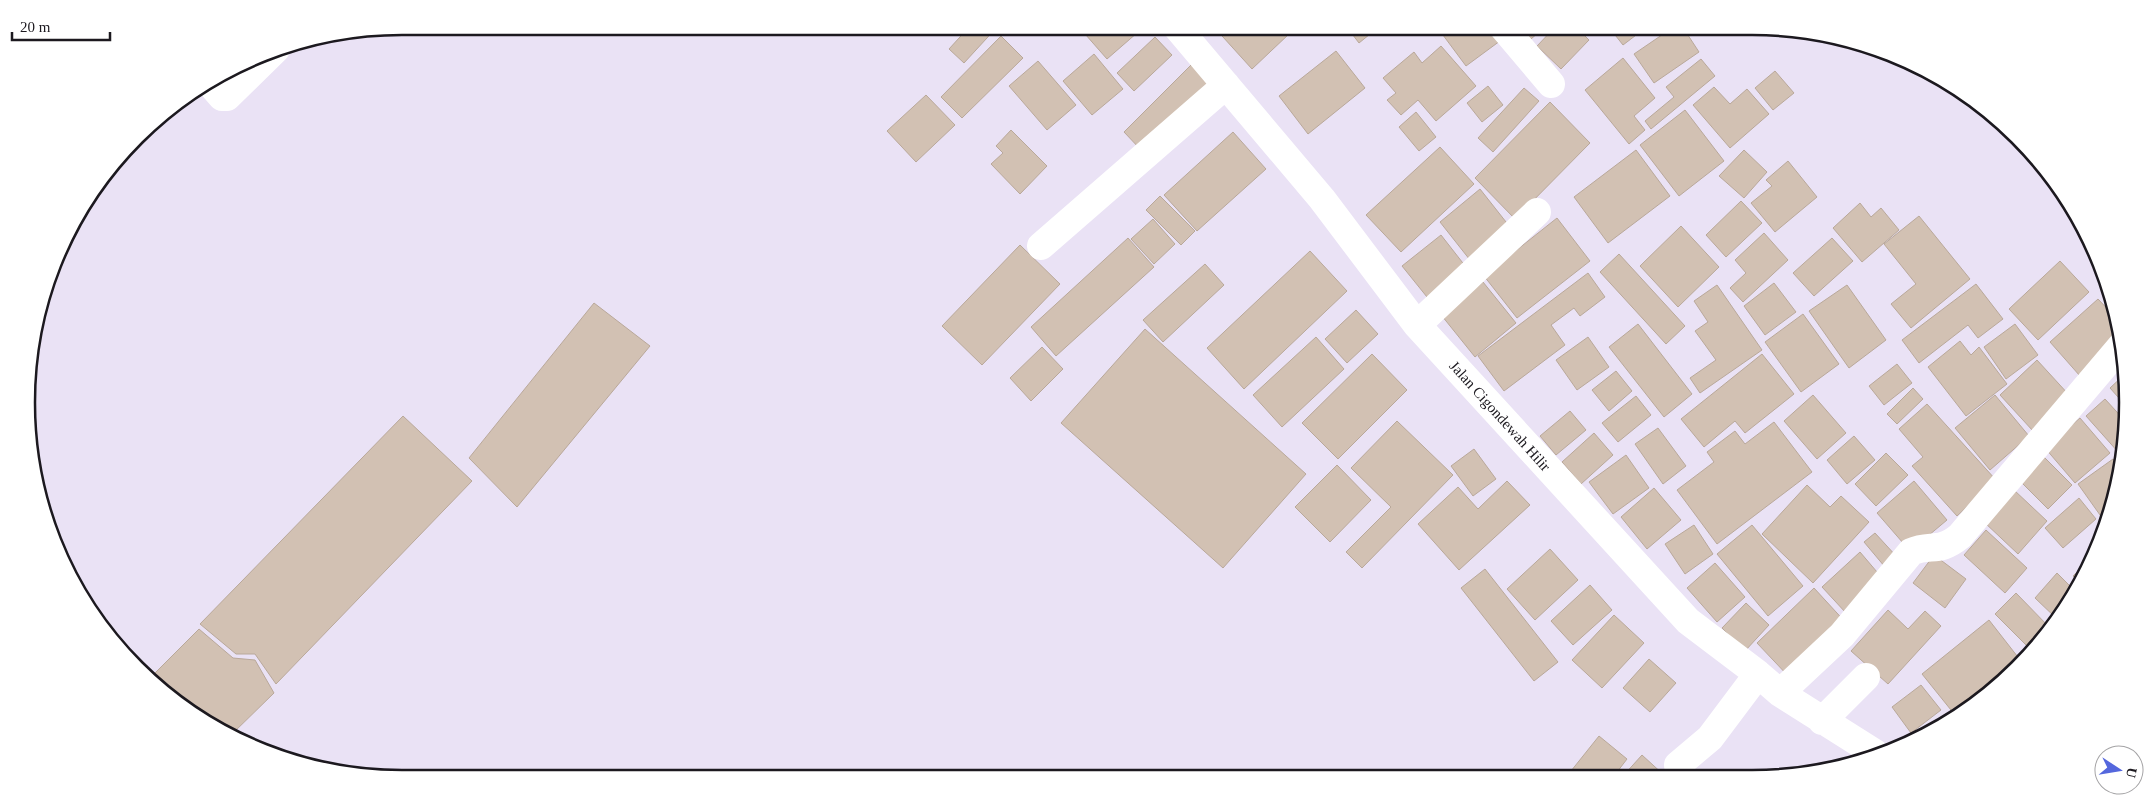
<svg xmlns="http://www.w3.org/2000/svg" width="2154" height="805" font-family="'Times New Roman',serif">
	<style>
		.building { fill: #d2c1b3; stroke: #b9a89a }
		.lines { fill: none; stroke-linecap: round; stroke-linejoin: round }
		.minor { stroke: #fff; stroke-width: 28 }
		.labels { text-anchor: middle; stroke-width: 4; stroke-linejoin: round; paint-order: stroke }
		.street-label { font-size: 15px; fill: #1c191f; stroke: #fff }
		.rim { fill: none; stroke: #1c191f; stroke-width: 2.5 }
	</style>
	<rect width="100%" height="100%" fill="#eae2f5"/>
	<!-- building -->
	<path class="building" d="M 970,26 L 998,26 L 964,63 L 949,49 Z
		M 1078,26 L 1145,26 L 1107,59 Z
		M 1213,26 L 1282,26 L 1289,34 L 1252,69 Z
		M 1346,26 L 1380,26 L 1359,43 Z
		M 1409,26 L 1425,26 L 1415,34 Z
		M 1439,26 L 1496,26 L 1504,38 L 1466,66 L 1437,27 Z
		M 1520,26 L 1546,26 L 1531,39 Z
		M 1556,26 L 1575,26 L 1589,40 L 1561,69 L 1537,46 Z
		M 1608,26 L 1648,26 L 1623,45 Z
		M 1675,26 L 1682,26 L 1699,52 L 1654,83 L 1634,54 Z
		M 1001,36 L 1023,58 L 962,118 L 941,97 Z
		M 1155,37 L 1172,55 L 1134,91 L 1117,73 Z
		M 1441,46 L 1476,86 L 1436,121 L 1418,100 L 1401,115 L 1387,100 L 1396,93 L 1383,78 L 1414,52 L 1422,63 Z
		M 1336,51 L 1365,88 L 1308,134 L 1279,96 Z
		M 1094,54 L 1123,89 L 1092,115 L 1063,81 Z
		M 1198,58 L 1216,76 L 1142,151 L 1124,132 Z
		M 1623,58 L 1655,98 L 1634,116 L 1645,130 L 1629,144 L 1585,90 Z
		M 1701,59 L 1715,76 L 1651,129 L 1645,121 L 1674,97 L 1666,87 Z
		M 1038,61 L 1076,105 L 1047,130 L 1009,86 Z
		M 1775,71 L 1794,93 L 1773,110 L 1755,88 Z
		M 1488,86 L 1503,105 L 1482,122 L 1467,103 Z
		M 1714,87 L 1730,104 L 1747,89 L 1769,114 L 1730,148 L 1693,105 Z
		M 1524,88 L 1539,101 L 1493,152 L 1478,138 Z
		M 926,95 L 955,125 L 916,162 L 887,131 Z
		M 1550,102 L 1590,143 L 1515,219 L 1475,178 Z
		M 1685,110 L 1724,161 L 1679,196 L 1640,145 Z
		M 1416,112 L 1436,137 L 1419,151 L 1399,127 Z
		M 1011,130 L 1047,166 L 1020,194 L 991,164 L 1003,153 L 996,146 Z
		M 1233,132 L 1266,169 L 1197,231 L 1164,195 Z
		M 1440,147 L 1474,184 L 1401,252 L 1366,215 Z
		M 1636,150 L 1670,196 L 1608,243 L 1574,197 Z
		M 1744,150 L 1767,172 L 1744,198 L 1719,176 Z
		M 1788,161 L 1817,197 L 1775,232 L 1751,203 L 1772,186 L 1766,180 Z
		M 1480,189 L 1510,227 L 1470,260 L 1440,222 Z
		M 1160,196 L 1195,231 L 1181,245 L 1146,210 Z
		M 1741,201 L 1762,223 L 1726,257 L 1706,235 Z
		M 1860,203 L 1871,217 L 1881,208 L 1899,230 L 1862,262 L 1833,228 Z
		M 1919,216 L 1970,279 L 1911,328 L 1891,304 L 1916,284 L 1884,244 Z
		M 1557,218 L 1590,261 L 1517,318 L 1484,276 Z
		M 1153,219 L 1175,244 L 1154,264 L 1131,239 Z
		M 1681,226 L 1719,267 L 1678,307 L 1640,266 Z
		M 1764,233 L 1788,260 L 1743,302 L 1730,288 L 1746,273 L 1735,260 Z
		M 1441,235 L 1466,267 L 1427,297 L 1402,266 Z
		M 1128,238 L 1154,267 L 1056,356 L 1031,327 Z
		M 1832,238 L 1853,261 L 1814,296 L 1793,273 Z
		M 1020,245 L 1060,284 L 982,365 L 942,326 Z
		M 1310,251 L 1347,291 L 1244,389 L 1207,348 Z
		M 1619,254 L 1685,326 L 1666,344 L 1600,272 Z
		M 2060,261 L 2089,292 L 2038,340 L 2009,309 Z
		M 1205,264 L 1224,285 L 1163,342 L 1143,320 Z
		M 1588,273 L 1605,297 L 1580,316 L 1574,308 L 1551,325 L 1565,345 L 1504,391 L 1478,356 Z
		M 1483,282 L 1516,323 L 1475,357 L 1442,316 Z
		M 1774,283 L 1796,312 L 1765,335 L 1744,306 Z
		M 1976,284 L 2003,319 L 1978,338 L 1968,325 L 1919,363 L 1902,340 Z
		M 1717,285 L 1762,350 L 1700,393 L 1690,378 L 1716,360 L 1695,331 L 1708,322 L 1694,301 Z
		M 1847,285 L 1886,340 L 1849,368 L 1809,311 Z
		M 2098,299 L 2117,319 L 2121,339 L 2080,376 L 2050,342 Z
		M 594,303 L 650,346 L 517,507 L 469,458 Z
		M 1356,310 L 1378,334 L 1347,363 L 1325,339 Z
		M 1803,314 L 1839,364 L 1801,392 L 1765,342 Z
		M 1638,324 L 1692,394 L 1664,417 L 1609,347 Z
		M 2015,324 L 2038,355 L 2006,379 L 1984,347 Z
		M 1145,329 L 1306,474 L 1223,568 L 1061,423 Z
		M 1316,337 L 1344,369 L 1282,427 L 1253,395 Z
		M 1588,337 L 1609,367 L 1577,390 L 1556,360 Z
		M 1960,341 L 1971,355 L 1979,347 L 2007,384 L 1966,416 L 1928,367 Z
		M 1042,347 L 1063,369 L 1031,401 L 1010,378 Z
		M 1372,354 L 1407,390 L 1338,459 L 1302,423 Z
		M 1762,354 L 1794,394 L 1745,433 L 1735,421 L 1704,447 L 1681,419 Z
		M 2037,360 L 2070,396 L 2033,431 L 2000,395 Z
		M 1897,364 L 1912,383 L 1884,405 L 1869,386 Z
		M 1616,371 L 1632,391 L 1609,411 L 1592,390 Z
		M 2125,374 L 2126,406 L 2110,388 Z
		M 1913,388 L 1923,399 L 1897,424 L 1887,414 Z
		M 1813,395 L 1846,433 L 1817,459 L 1784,421 Z
		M 1995,395 L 2029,436 L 1990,470 L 1955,428 Z
		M 1636,396 L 1651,415 L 1618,442 L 1602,423 Z
		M 2105,399 L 2127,423 L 2123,449 L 2119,453 L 2086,416 Z
		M 1927,404 L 1996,480 L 1957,516 L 1912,466 L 1923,457 L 1899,429 Z
		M 1570,411 L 1586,430 L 1556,455 L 1540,436 Z
		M 403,416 L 472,481 L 276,684 L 255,654 L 236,654 L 200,624 Z
		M 2080,418 L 2110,453 L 2075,483 L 2045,448 Z
		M 1397,421 L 1453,475 L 1362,568 L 1346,552 L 1391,507 L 1351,468 Z
		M 1774,422 L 1812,472 L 1717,544 L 1677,490 L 1714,462 L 1707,452 L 1735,431 L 1745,444 Z
		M 1658,428 L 1686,466 L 1663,484 L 1635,444 Z
		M 1594,433 L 1613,455 L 1581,484 L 1562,462 Z
		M 1854,436 L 1875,460 L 1847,484 L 1827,460 Z
		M 1474,449 L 1496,479 L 1473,496 L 1451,466 Z
		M 1886,453 L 1908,475 L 1876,506 L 1855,484 Z
		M 1626,455 L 1649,488 L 1613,514 L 1589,482 Z
		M 2044,457 L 2072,485 L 2048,509 L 2020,481 Z
		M 2113,459 L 2119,467 L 2121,466 L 2115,500 L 2105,522 L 2078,484 Z
		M 1337,465 L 1371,500 L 1330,542 L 1295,507 Z
		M 1507,481 L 1530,505 L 1459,570 L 1418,524 L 1458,487 L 1478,509 Z
		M 1914,481 L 1947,520 L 1910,551 L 1877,513 Z
		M 1807,485 L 1830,507 L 1841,496 L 1869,522 L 1813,583 L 1762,534 Z
		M 1654,488 L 1681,520 L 1647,549 L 1621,517 Z
		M 2014,490 L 2047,521 L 2018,554 L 1984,522 Z
		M 2079,498 L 2096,519 L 2063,548 L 2045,528 Z
		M 1694,525 L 1713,554 L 1685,574 L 1665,544 Z
		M 1752,525 L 1803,586 L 1768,616 L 1717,554 Z
		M 1986,530 L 2027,568 L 2005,593 L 1964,555 Z
		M 1875,533 L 1897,557 L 1885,567 L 1864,542 Z
		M 1550,549 L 1578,580 L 1535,620 L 1507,589 Z
		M 1860,552 L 1883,579 L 1846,613 L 1822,587 Z
		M 1934,555 L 1966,579 L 1945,608 L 1913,583 Z
		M 2087,562 L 2078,581 L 2073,576 Z
		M 1715,563 L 1745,597 L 1717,622 L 1687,588 Z
		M 1485,569 L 1558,662 L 1534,681 L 1461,588 Z
		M 2057,573 L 2074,590 L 2064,611 L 2057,619 L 2035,598 Z
		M 1590,585 L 1612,610 L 1573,645 L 1551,621 Z
		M 1814,588 L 1848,625 L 1791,679 L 1757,643 Z
		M 2016,593 L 2050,628 L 2029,648 L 1995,614 Z
		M 1746,603 L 1769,625 L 1745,651 L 1722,628 Z
		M 1888,610 L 1908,629 L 1925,611 L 1941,626 L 1888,684 L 1851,651 Z
		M 1614,615 L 1644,643 L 1602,688 L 1572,660 Z
		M 1989,620 L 2021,661 L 1955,715 L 1922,674 Z
		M 199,629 L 233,658 L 255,660 L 274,693 L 230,736 L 174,701 L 151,677 Z
		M 1649,659 L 1676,683 L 1650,712 L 1623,688 Z
		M 1921,685 L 1941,710 L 1911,733 L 1892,707 Z
		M 1936,721 L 1939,726 L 1918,740 L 1910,742 L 1908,739 Z
		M 1599,736 L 1627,759 L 1614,776 L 1567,776 Z
		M 1642,755 L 1665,776 L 1623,776 Z"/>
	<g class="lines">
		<!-- minor -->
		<path class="minor" d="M 1176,26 L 1322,199 L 1417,325 L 1688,621 L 1758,674 L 1780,693 L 1875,753
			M 1502,26 L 1551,84
			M 208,81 L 222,97 L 227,97 L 276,49
			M 1041,246 L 1226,85
			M 1417,325 L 1537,212
			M 1780,693 L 1842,635 L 1911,552 C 1931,543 1938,554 1960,536 L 2122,345
			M 1822,721 L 1866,677
			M 1678,765 L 1710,738 L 1758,674"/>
	</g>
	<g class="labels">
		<!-- street labels -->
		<g class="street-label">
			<text transform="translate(1500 416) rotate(48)" y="5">Jalan Cigondewah Hilir</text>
		</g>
	</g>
	<!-- crop -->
	<path d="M0 0H2154V805H0ZM402 35H1752A367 367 0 0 1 2119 402V403A367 367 0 0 1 1752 770H402A367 367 0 0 1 35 403V402A367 367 0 0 1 402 35Z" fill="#fff" fill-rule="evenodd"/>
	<path class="rim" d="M402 35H1752A367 367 0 0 1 2119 402V403A367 367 0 0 1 1752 770H402A367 367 0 0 1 35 403V402A367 367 0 0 1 402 35Z"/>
	<!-- north arrow -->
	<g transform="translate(2119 770) rotate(102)"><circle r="24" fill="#ffffff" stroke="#a4a3a5"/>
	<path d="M0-4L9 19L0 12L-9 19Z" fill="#5467dd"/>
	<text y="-8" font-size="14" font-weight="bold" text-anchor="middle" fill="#1c191f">U</text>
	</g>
	<!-- scale -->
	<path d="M12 32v8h98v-8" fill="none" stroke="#1c191f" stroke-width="2.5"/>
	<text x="20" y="32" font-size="15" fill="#1c191f" stroke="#ffffff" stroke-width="4" paint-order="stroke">20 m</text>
</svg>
